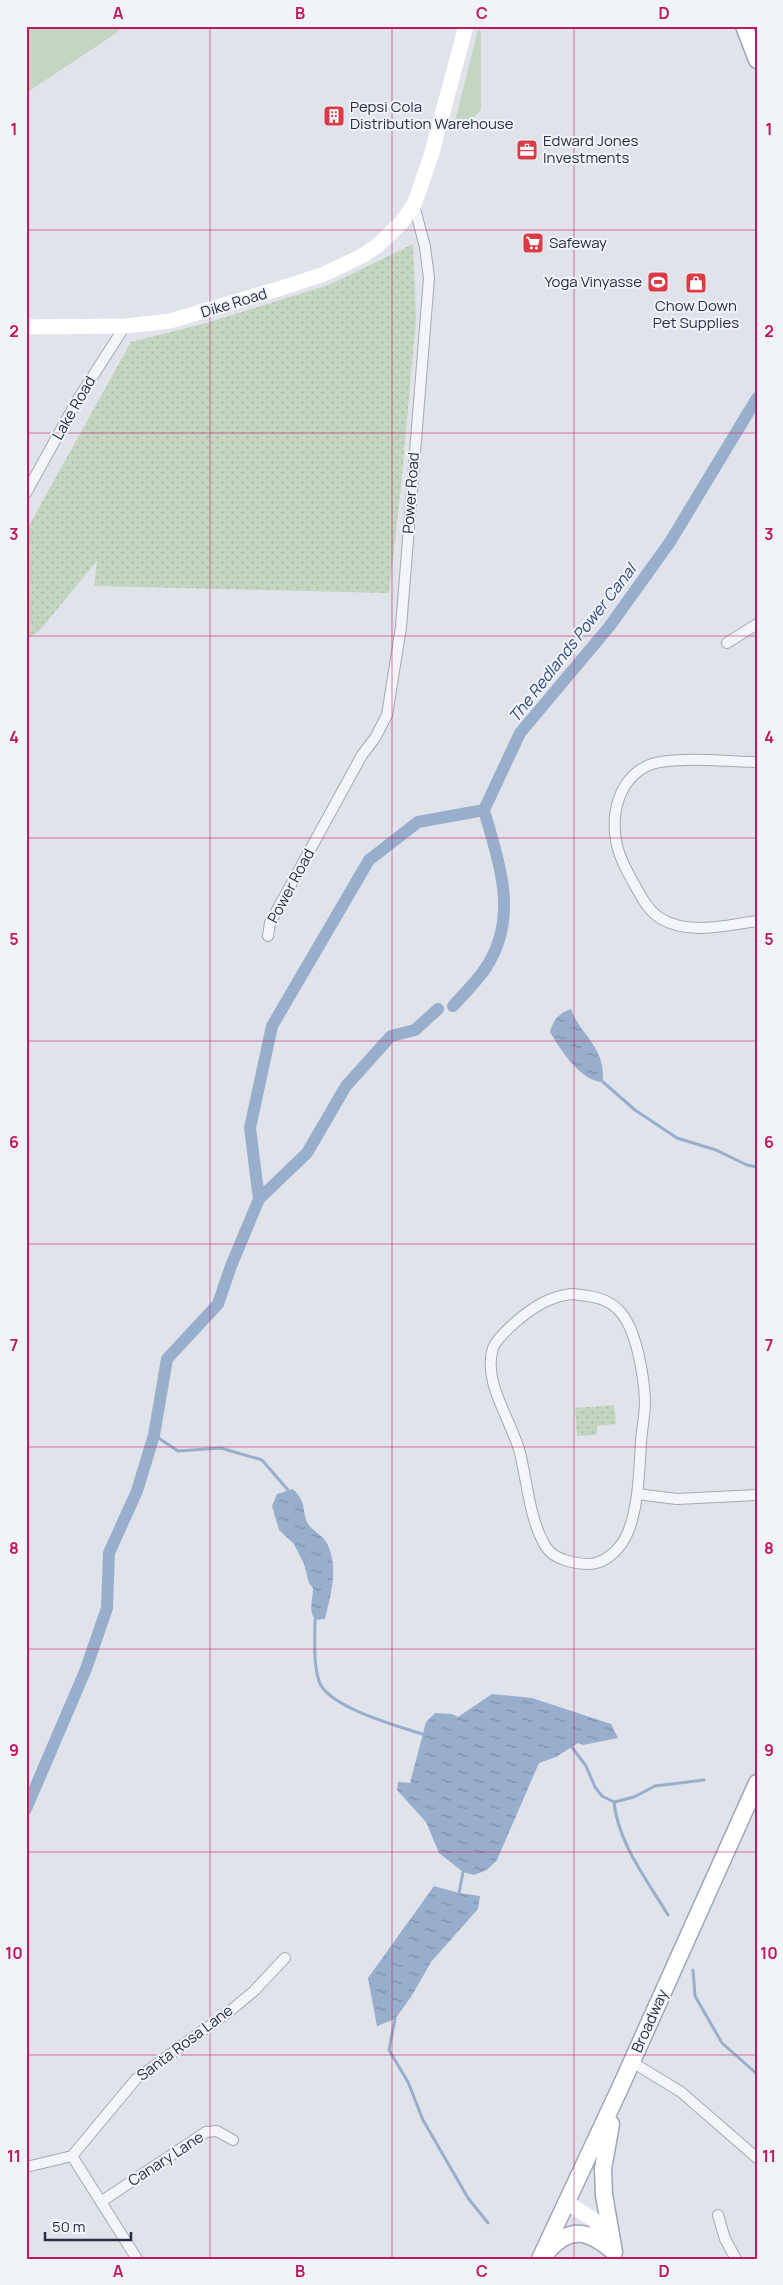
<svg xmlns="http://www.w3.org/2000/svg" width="783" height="2285" font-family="Manrope,sans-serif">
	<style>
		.grass { fill: #c4d5c1 }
		.park { fill: url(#park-dots) }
		.water { fill: url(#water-ripples) }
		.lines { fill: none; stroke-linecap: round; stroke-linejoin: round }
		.stream { stroke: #98aecd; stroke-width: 3 }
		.canal { stroke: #98aecd; stroke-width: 12 }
		.street-casing { stroke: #a5a9b5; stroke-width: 12 }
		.primary-casing { stroke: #9ea6b7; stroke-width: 19 }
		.street { stroke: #f3f5f8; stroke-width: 10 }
		.secondary { stroke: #fff; stroke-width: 15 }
		.primary { stroke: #fff; stroke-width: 16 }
		.grid { fill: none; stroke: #c2185b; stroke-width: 1; stroke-opacity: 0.55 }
		.labels { text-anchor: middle; stroke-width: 4; stroke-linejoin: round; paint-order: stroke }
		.poi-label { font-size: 15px; fill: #272f43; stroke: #f0f3f8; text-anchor: start }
		.street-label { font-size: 15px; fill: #272f43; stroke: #f0f3f8 }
		.water-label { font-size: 16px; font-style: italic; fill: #2e4a7b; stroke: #f0f3f8 }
		.neatline { fill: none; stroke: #c2185b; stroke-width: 2 }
		.grid-label { font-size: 16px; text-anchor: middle; font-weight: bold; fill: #c2185b }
	</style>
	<defs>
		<pattern id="park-dots" width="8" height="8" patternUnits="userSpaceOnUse" patternTransform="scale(1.25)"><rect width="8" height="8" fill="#c4d5c1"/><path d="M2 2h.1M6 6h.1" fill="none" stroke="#a8b7a7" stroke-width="1.8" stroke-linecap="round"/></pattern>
		<pattern id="water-ripples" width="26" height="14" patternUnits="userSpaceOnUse" patternTransform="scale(1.25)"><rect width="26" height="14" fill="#98aecd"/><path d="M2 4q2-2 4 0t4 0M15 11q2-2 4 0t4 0" fill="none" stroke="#7c8ea8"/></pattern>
	</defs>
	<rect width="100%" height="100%" fill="#e0e3ea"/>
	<!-- grass -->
	<path class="grass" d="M 26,26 L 123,26 L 115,34 L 26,93 Z
		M 478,30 L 481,31 L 481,109 C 473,120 469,122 455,121 Z"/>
	<!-- park -->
	<path class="park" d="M 413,244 L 416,319 L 401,487 L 389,593 L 94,586 L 97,561 L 40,630 L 26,640 L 26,531 L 131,342 L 210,322 L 331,284 Z
		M 614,1405 L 616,1424 L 597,1426 L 597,1435 L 577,1436 L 575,1408 Z"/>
	<!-- water -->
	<path class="water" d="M 571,1009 C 582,1038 605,1045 603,1082 C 581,1082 560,1049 550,1032 C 553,1020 559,1013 571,1009 Z
		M 293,1489 C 308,1504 301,1510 308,1524 C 312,1530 320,1534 325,1540 C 340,1564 331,1594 325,1619 L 315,1620 C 308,1608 313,1601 313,1588 L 309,1583 L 304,1564 L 294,1544 L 279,1530 L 272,1506 L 277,1494 Z
		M 492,1694 L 532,1698 L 611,1724 L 618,1738 L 583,1745 L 578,1743 L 556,1757 L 539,1763 L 497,1860 L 487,1870 L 474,1875 L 463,1872 L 439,1853 L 426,1822 L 397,1790 L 398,1782 L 410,1783 L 426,1722 L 435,1713 L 452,1714 L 458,1717 Z
		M 434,1886 L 459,1893 L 480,1896 L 478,1909 L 431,1962 L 411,1997 L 395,2019 L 377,2026 L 368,1978 Z"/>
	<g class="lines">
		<!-- stream -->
		<path class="stream" d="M 603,1082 L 635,1110 L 677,1138 L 716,1150 L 747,1165 L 757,1167
			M 154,1435 L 178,1451 L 221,1448 L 262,1460 L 288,1490
			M 315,1620 C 315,1639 313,1663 319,1681 C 327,1707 398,1726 422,1734
			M 571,1746 L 586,1766 L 595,1787 L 602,1796 L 614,1802 L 634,1797 L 655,1786 L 704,1780
			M 614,1802 C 618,1843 647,1880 668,1915
			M 459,1893 L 463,1872
			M 693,1970 L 695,1996 L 722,2043 L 757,2074
			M 395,2019 L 389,2050 L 408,2082 L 423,2120 L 468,2198 L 488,2223"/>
		<!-- canal -->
		<path class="canal" d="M 453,1006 C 464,994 476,982 485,969 C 520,917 499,864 484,810 L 520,733 L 609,627 L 670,542 L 757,398
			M 259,1199 L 307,1153 L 346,1086 L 391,1036 L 415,1030 L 438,1009
			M 26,1809 L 86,1669 L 107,1608 L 109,1553 L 137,1491 L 154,1435 L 167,1359 L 218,1304 L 231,1266 L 259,1199 L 250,1128 L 272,1026 L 369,860 L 418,822 L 484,810"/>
		<!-- street casing -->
		<g class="street-casing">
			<path id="street" d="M 26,493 L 78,399 L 125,326
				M 727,643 L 757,624
				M 757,762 C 732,762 667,755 647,766 C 620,779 611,811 616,840 C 618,856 629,875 637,889 C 643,900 649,911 660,918 C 689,936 726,925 757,921
				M 268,936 L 270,923 L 362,755 L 375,738 L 387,715 L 401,627 L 429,278 L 425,247 L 414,205
				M 571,1294 C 590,1296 609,1297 622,1314 C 637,1333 644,1377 645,1401 C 645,1414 642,1428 641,1442 C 639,1471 639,1504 628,1532 C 622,1547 607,1563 590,1564 C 576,1564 554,1560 546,1547 C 530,1522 527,1481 520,1453 C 512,1421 482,1382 493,1348 C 497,1338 510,1327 518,1320 C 535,1306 549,1297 571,1294 Z
				M 637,1494 L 677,1499 L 757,1495
				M 632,2062 L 681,2092 L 757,2158
				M 72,2156 L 136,2079 L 230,2011 L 254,1991 L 285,1958
				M 72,2156 L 137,2259
				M 26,2167 L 72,2156
				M 102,2201 L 206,2132 L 217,2131 L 233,2140
				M 718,2215 L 725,2239 L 736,2259"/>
		</g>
		<!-- primary casing -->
		<g class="primary-casing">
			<path id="primary" d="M 744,26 L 757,60
				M 611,2124 L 603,2169 L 604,2195 L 614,2252
				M 546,2253 C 570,2225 588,2230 614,2252
				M 540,2259 L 620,2088 L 757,1783"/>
		</g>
		<!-- street -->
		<use href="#street" class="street"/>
		<!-- secondary -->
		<path class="secondary" d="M 26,327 L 125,326 L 170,321 L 288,286 L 324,274 L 362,256 L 377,246 L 401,223 L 414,205 L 431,156 L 466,26
			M 566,2202 L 594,2220 L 612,2248"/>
		<!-- primary -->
		<use href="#primary" class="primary"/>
	</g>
	<!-- grid -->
	<path class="grid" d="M 210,26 L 210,2259M 392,26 L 392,2259M 574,26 L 574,2259M 26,230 L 757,230M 26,433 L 757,433M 26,636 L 757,636M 26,838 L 757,838M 26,1041 L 757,1041M 26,1244 L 757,1244M 26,1447 L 757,1447M 26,1649 L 757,1649M 26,1852 L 757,1852M 26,2055 L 757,2055"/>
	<!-- icons -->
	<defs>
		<g id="building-square" transform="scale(1.125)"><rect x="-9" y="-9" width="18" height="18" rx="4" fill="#da3b46" stroke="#f0f3f8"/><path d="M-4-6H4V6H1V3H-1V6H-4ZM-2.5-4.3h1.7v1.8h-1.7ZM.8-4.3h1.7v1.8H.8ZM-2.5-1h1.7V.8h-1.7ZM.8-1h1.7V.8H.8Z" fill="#fff"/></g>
		<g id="office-square" transform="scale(1.125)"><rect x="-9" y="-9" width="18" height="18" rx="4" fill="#da3b46" stroke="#f0f3f8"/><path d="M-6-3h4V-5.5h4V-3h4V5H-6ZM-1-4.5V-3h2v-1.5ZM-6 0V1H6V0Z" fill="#fff"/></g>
		<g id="supermarket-square" transform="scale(1.125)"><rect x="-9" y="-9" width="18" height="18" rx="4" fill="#da3b46" stroke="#f0f3f8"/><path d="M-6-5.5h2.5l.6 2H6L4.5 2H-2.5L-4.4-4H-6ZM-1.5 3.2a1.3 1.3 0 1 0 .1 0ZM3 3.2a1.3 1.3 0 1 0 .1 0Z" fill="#fff"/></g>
		<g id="stadium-square" transform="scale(1.125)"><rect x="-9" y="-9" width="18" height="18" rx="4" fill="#da3b46" stroke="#f0f3f8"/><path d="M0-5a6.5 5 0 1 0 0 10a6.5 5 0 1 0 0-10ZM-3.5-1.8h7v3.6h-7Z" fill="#fff"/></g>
		<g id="shop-square" transform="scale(1.125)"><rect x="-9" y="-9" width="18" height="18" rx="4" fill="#da3b46" stroke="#f0f3f8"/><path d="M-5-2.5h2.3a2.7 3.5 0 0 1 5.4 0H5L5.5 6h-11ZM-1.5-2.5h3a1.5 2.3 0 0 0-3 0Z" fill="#fff"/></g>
	</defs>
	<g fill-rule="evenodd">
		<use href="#building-square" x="334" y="116"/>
		<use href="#office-square" x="527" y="150"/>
		<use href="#supermarket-square" x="533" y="243"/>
		<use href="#stadium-square" x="658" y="282"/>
		<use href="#shop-square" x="696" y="283"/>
	</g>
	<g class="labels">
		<!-- poi labels -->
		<g class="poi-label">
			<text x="350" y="112">Pepsi Cola<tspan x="350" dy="17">Distribution Warehouse</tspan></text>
			<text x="543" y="146">Edward Jones<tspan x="543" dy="17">Investments</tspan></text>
			<text x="549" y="248">Safeway</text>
			<text x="642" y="287" text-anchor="end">Yoga Vinyasse</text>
			<text x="696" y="311" text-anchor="middle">Chow Down<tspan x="696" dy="17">Pet Supplies</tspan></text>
		</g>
		<!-- street labels -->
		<g class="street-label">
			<text transform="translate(234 303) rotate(-17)" y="5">Dike Road</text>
			<text transform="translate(74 408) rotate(-60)" y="5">Lake Road</text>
			<text transform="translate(411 493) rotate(-86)" y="5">Power Road</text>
			<text transform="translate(291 886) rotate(-62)" y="5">Power Road</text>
			<text transform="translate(650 2021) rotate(-66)" y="5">Broadway</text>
			<text transform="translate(185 2043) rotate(-37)" y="5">Santa Rosa Lane</text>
			<text transform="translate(166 2159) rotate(-33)" y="5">Canary Lane</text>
		</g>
		<!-- water labels -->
		<g class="water-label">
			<text transform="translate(572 643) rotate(-52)" y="6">The Redlands Power Canal</text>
		</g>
	</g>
	<!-- border -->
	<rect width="783" height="2285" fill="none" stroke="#f0f3f8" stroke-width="55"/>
	<!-- scale -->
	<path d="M45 2232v8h86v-8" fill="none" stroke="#272f43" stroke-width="2.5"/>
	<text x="52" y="2232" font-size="15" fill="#272f43" stroke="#f0f3f8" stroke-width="4" paint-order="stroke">50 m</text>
	<rect x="28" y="28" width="728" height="2230" class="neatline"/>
	<g class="grid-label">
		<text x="118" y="19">A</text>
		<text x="300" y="19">B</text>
		<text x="482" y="19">C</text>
		<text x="664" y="19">D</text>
		<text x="14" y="135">1</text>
		<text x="769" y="135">1</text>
		<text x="14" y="337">2</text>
		<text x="769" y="337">2</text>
		<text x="14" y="540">3</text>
		<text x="769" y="540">3</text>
		<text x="14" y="743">4</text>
		<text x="769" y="743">4</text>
		<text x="14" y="945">5</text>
		<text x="769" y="945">5</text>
		<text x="14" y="1148">6</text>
		<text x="769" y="1148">6</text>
		<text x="14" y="1351">7</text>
		<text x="769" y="1351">7</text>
		<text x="14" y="1554">8</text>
		<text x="769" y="1554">8</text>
		<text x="14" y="1756">9</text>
		<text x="769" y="1756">9</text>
		<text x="14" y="1959">10</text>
		<text x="769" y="1959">10</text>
		<text x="14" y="2162">11</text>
		<text x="769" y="2162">11</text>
		<text x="118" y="2277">A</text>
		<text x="300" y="2277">B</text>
		<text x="482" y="2277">C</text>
		<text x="664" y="2277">D</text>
	</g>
</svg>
